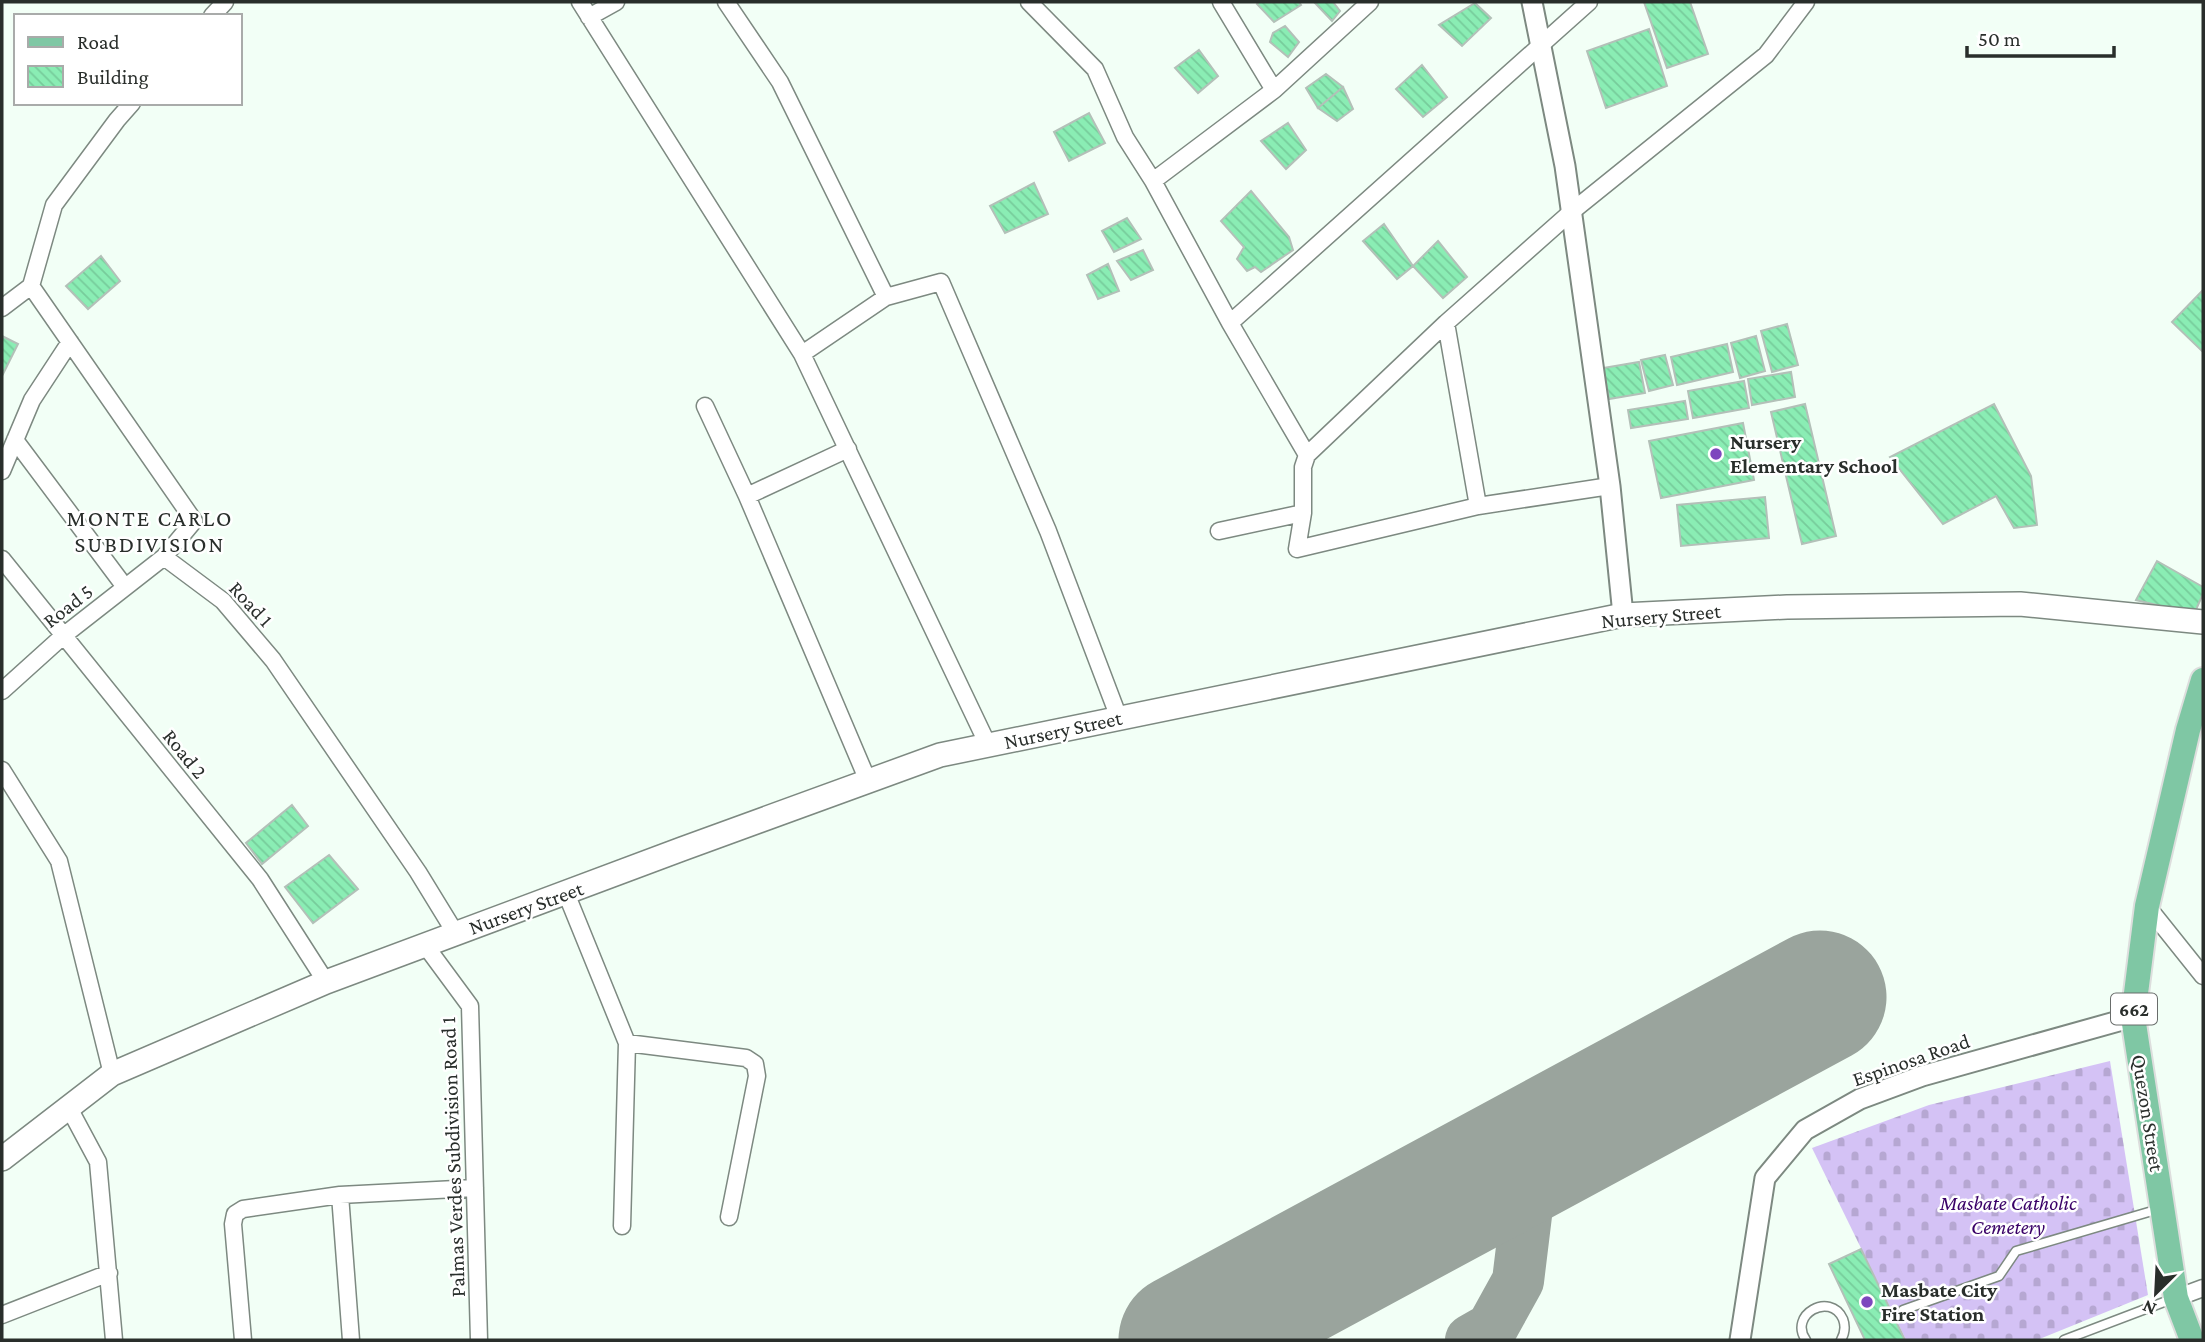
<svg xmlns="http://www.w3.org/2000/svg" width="2205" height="1342" font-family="'Crimson Pro',serif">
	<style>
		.cemetery { fill: url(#cemetery-stones) }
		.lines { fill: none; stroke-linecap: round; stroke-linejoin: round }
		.taxiway { stroke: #9aa49d; stroke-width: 52 }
		.runway { stroke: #9aa49d; stroke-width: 133 }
		.building { fill: url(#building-back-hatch); stroke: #b3c0b8; stroke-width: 2 }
		.service-casing { stroke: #7d8981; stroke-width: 11 }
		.minor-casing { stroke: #7d8981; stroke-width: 19 }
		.tertiary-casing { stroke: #7d8981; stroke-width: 23 }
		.secondary-casing { stroke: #7d8981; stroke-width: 26 }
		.primary-casing { stroke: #dddedd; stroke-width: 28 }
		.service { stroke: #fff; stroke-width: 8 }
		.minor { stroke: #fff; stroke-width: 16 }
		.tertiary { stroke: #fff; stroke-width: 19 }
		.secondary { stroke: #fff; stroke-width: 23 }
		.primary { stroke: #7fc7a4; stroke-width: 24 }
		.poi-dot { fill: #7d47be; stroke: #fff; stroke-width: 2.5 }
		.labels { text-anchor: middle; stroke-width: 5; stroke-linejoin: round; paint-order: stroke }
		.shield { fill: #fff; stroke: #696d6b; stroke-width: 2 }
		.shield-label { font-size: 19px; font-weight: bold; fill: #292e2b }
		.poi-label { font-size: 21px; font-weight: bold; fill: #292e2b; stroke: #fff; text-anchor: start }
		.street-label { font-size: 21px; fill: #292e2b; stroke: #fff }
		.park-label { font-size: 21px; font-style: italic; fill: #390067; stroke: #fff }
		.neighbourhood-label { font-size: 23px; letter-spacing: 2px; fill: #292e2b; stroke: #fff }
	</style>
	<defs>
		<pattern id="cemetery-stones" width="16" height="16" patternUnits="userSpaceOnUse" patternTransform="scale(1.75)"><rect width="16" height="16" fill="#d4c2f5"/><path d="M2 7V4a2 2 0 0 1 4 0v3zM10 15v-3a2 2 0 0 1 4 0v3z" fill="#b6a7d2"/></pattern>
		<pattern id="building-back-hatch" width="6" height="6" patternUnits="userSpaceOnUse" patternTransform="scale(1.75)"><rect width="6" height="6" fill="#8aedb4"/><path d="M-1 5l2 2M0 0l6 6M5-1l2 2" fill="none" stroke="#77cc9b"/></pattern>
	</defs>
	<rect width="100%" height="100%" fill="#f2fff6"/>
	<!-- cemetery -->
	<path class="cemetery" d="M 2110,1061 L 2148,1295 L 2037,1340 L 1906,1340 L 1812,1148 L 1929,1105 Z"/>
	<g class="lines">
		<!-- taxiway -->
		<path class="taxiway" d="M 1527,1207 L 1550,1143
			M 1198,1340 L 1200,1332
			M 1471,1340 L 1492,1328 L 1518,1281 L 1527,1207 C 1519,1187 1504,1184 1486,1178"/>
		<!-- runway -->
		<path class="runway" d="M 1185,1340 L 1820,997"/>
	</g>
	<!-- building -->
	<path class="building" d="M 1259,2 L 1299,2 L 1301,5 L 1274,22 L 1257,4 Z
		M 1314,2 L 1333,2 L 1340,11 L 1332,21 Z
		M 1644,2 L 1690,2 L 1708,54 L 1667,68 Z
		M 1475,3 L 1491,18 L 1462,46 L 1439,25 Z
		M 1285,26 L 1299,42 L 1288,57 L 1270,42 L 1273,33 Z
		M 1649,29 L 1667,86 L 1606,108 L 1587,51 Z
		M 1199,50 L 1218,76 L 1198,93 L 1175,68 Z
		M 1422,65 L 1447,97 L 1423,117 L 1396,89 Z
		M 1326,74 L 1343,87 L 1318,108 L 1306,88 Z
		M 1343,87 L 1353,109 L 1337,121 L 1318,108 Z
		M 1089,113 L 1105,143 L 1069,161 L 1054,132 Z
		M 1288,123 L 1306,150 L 1286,169 L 1261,141 Z
		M 1034,183 L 1048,214 L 1005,233 L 990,206 Z
		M 1251,191 L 1289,237 L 1293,250 L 1261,272 L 1255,267 L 1247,271 L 1237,259 L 1244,247 L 1221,221 Z
		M 1127,218 L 1141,239 L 1114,252 L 1102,231 Z
		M 1384,224 L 1413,266 L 1397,279 L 1363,241 Z
		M 1438,241 L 1467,277 L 1443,298 L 1413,266 Z
		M 1143,250 L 1153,270 L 1131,280 L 1117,261 Z
		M 101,256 L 120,281 L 88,309 L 66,286 Z
		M 1108,264 L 1119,291 L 1098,299 L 1087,275 Z
		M 2203,290 L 2203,352 L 2172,322 Z
		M 1787,324 L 1798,365 L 1772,372 L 1761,331 Z
		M 2,336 L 18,344 L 3,374 L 2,373 Z
		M 1756,336 L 1765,371 L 1740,378 L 1731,343 Z
		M 1727,344 L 1733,372 L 1677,385 L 1671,357 Z
		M 1665,355 L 1673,385 L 1649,391 L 1641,360 Z
		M 1639,362 L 1645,393 L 1609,399 L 1603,368 Z
		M 1791,372 L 1795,397 L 1752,405 L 1748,379 Z
		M 1744,381 L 1749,408 L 1693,418 L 1688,391 Z
		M 1685,401 L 1688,419 L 1631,428 L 1628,410 Z
		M 1805,404 L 1836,536 L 1802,544 L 1771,412 Z
		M 1994,404 L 2031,476 L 2037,525 L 2014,528 L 1996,496 L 1943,524 L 1890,457 Z
		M 1743,423 L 1754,480 L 1661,498 L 1649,441 Z
		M 1765,497 L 1769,538 L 1681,546 L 1677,505 Z
		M 2157,561 L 2203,587 L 2203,594 L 2194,614 L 2136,600 Z
		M 292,805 L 308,826 L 262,864 L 246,843 Z
		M 329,855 L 358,889 L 313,923 L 285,887 Z
		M 1861,1249 L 1905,1340 L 1865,1340 L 1829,1264 Z"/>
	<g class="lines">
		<!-- service casing -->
		<g class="service-casing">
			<path id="service" d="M 1903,1310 L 1999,1276 L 2016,1251 L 2159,1209
				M 1806,1340 C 1788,1315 1830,1291 1843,1319 C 1846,1327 1845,1333 1841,1340
				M 2064,1340 L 2172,1299"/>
		</g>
		<!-- minor casing -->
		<g class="minor-casing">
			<path id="minor" d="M 580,2 L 802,354 L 988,745
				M 726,2 L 780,82 L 886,297 L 941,282 L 1048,531 L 1119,718
				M 1029,2 L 1095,69 L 1125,137 L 1153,181
				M 1221,2 L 1274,90 L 1370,2
				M 212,16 L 225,2
				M 589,17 L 616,2
				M 31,286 L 194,521 L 164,557 L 223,601 L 273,660 L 418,872 L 456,934
				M 2,308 L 31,286 L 54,205 L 117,120 L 132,103
				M 1230,323 L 1589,2
				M 802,354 L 886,297
				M 705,406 L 747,496 L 868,781
				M 15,440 L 125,587
				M 1307,455 L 1446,323 L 1570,213 L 1766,55 L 1806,2
				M 2,471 L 32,400 L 70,342
				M 747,496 L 848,449
				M 1478,506 L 1610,486
				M 1303,513 L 1297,549 L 1478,506 L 1446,323
				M 1219,531 L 1303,513 L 1303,467 L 1307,455 L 1230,323 L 1153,181 L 1274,90
				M 2,559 L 260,879 L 326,982
				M 2,691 L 63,636 L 164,557
				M 2,770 L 59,861 L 112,1074
				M 566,893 L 627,1043 L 622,1226
				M 2147,906 L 2203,976
				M 425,945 L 470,1006 L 479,1340
				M 627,1043 L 746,1058 L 755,1064 L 757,1076 L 729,1217
				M 68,1106 L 98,1162 L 114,1340
				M 340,1195 L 351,1340
				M 2176,1298 L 2203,1288
				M 2,1315 L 109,1273
				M 243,1340 L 233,1224 L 235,1214 L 243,1209 L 340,1195 L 475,1188"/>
		</g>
		<!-- tertiary casing -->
		<g class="tertiary-casing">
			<path id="tertiary" d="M 1532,2 L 1565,166 L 1610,486 L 1623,615
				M 1740,1340 L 1765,1178 L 1805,1130 L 1860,1099 L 1922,1076 L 2133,1017"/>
		</g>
		<!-- secondary casing -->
		<g class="secondary-casing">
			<path id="secondary" d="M 2,1159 L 112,1074 L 326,982 L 682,849 L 940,755 L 1623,615 L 1787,607 L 2020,604 L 2203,622"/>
		</g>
		<!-- primary casing -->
		<g class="primary-casing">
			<path id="primary" d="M 2192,1340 L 2176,1298 L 2133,1017 L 2147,906 L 2188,730 L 2203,680"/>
		</g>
		<!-- service -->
		<use href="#service" class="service"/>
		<!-- minor -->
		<use href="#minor" class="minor"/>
		<!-- tertiary -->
		<use href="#tertiary" class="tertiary"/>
		<!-- secondary -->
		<use href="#secondary" class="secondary"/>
		<!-- primary -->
		<use href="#primary" class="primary"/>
	</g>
	<!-- markers -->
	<g class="poi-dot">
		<circle cx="1716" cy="454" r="7"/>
		<circle cx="1867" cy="1302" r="7"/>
	</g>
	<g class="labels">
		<!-- shield labels -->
		<rect class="shield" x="2111" y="993.5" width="46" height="31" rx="5"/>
		<g class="shield-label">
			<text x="2134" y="1016">662</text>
		</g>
		<!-- poi labels -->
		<g class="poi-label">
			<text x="1730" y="449">Nursery<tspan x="1730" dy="24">Elementary School</tspan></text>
			<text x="1881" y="1297">Masbate City<tspan x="1881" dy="24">Fire Station</tspan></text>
		</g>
		<!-- street labels -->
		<g class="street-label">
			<text transform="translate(251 604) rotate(47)" y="7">Road 1</text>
			<text transform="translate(68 606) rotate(-38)" y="7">Road 5</text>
			<text transform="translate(1661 616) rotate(-5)" y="7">Nursery Street</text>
			<text transform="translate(1063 730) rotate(-12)" y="7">Nursery Street</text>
			<text transform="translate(185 754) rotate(51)" y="7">Road 2</text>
			<text transform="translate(526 908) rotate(-20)" y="7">Nursery Street</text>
			<text transform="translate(1911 1060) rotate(-19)" y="7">Espinosa Road</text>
			<text transform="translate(2148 1113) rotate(81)" y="7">Quezon Street</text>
			<text transform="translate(453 1157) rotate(-92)" y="7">Palmas Verdes Subdivision Road 1</text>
		</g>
		<!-- park labels -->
		<g class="park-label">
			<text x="2008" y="1210">Masbate Catholic<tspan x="2008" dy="24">Cemetery</tspan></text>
		</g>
		<!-- neighbourhood labels -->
		<g class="neighbourhood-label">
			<text x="150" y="526">MONTE CARLO<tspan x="150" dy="26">SUBDIVISION</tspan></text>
		</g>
	</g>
	<!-- border -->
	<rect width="2205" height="1342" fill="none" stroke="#292e2b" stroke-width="7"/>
	<!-- legend -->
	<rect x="14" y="14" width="228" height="91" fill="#ffffff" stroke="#a9abaa" stroke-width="2"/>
	<rect x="28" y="37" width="35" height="10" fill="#7fc7a4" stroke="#a9abaa" stroke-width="2"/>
	<text x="77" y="49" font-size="21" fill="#292e2b">Road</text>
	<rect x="28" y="66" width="35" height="21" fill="url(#building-back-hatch)" stroke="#a9abaa" stroke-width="2"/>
	<text x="77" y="84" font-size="21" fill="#292e2b">Building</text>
	<!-- north arrow -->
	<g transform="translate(2156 1293) rotate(204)" stroke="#ffffff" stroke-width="5" paint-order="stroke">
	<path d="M0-5L12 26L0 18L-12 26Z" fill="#292e2b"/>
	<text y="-10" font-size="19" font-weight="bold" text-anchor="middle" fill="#292e2b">N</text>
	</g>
	<!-- scale -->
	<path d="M1967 46v10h147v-10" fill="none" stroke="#292e2b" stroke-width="3.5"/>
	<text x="1978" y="46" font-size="21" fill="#292e2b" stroke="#ffffff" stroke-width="5" paint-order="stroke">50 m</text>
</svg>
